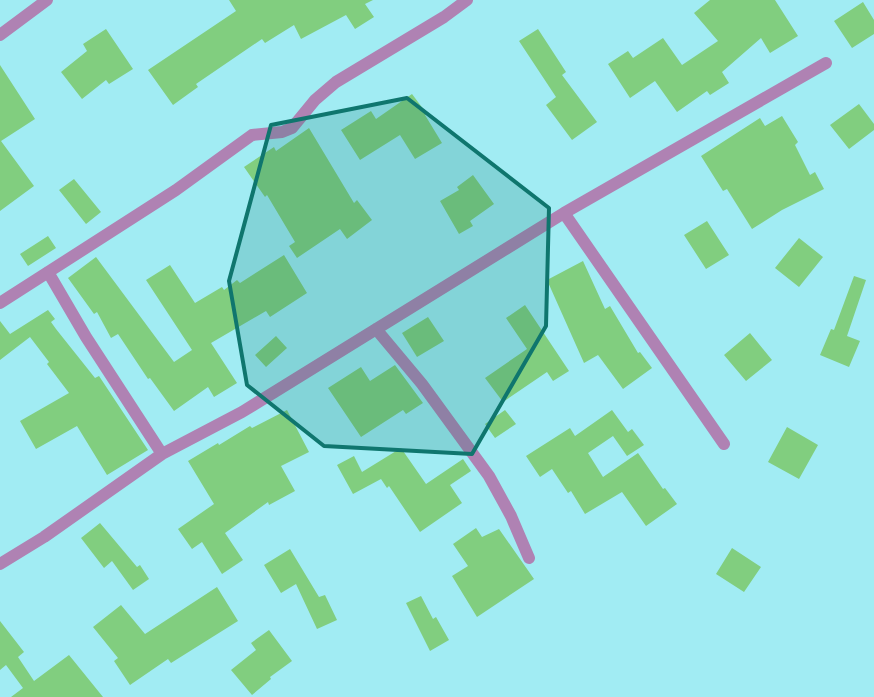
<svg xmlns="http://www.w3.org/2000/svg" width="874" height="697" font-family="'Space Grotesk',sans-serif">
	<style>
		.building { fill: #81ce7f }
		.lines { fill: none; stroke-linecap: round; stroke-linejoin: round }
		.minor { stroke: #af82b3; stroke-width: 12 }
		.marked { fill: #0f766e; fill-opacity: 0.2; stroke: #0f766e; stroke-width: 4; stroke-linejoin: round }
	</style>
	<rect width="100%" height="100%" fill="#a1ecf3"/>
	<!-- building -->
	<path class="building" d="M 229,0 L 373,0 L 365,4 L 374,17 L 355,29 L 346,15 L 301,39 L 294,25 L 265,43 L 262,39 L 196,84 L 198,87 L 173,105 L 148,70 L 236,11 Z
		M 710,0 L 775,0 L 798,36 L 770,53 L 761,38 L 722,72 L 729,83 L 710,95 L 707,91 L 677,112 L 655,81 L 630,98 L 608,64 L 628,51 L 633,58 L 663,38 L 682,65 L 718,41 L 694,13 Z
		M 863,2 L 874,20 L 874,34 L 852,48 L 834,21 Z
		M 106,29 L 133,69 L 109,84 L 106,80 L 82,99 L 61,72 L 87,51 L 83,44 Z
		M 538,29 L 566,72 L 562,75 L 597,122 L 572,140 L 546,105 L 556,97 L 519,41 Z
		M 0,65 L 35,119 L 1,141 L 34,186 L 0,211 Z
		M 412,94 L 427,114 L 425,115 L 442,143 L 415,159 L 400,135 L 360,160 L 341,130 L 371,111 L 376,119 Z
		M 859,104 L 874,124 L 874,130 L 849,149 L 830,125 Z
		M 782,116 L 798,142 L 795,145 L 810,175 L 815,172 L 824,189 L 782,210 L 752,229 L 727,189 L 723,191 L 701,156 L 760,118 L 765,126 Z
		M 309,128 L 354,203 L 357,200 L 372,220 L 347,239 L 340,229 L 297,258 L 289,246 L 295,242 L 267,195 L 265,197 L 244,167 L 274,147 L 276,151 Z
		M 473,175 L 494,204 L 470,221 L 473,226 L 459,234 L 440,201 L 459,190 L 457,187 Z
		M 74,179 L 101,212 L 86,224 L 59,190 Z
		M 707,221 L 729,255 L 706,269 L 684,235 Z
		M 48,236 L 56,248 L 28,266 L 20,254 Z
		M 799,238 L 823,257 L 799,287 L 775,268 Z
		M 284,255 L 307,293 L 270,317 L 266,311 L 211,343 L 237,383 L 214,397 L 208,387 L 174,411 L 150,378 L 148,379 L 118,334 L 111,338 L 97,312 L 94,314 L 68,278 L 96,257 L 174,362 L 192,350 L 146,280 L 170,265 L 195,303 L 222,287 L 224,290 L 237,280 L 240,283 Z
		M 583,261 L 605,309 L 610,306 L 638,353 L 640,352 L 652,368 L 623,389 L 598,355 L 584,363 L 547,280 Z
		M 854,276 L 866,280 L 847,336 L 860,341 L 849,367 L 820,355 L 831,329 L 834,330 Z
		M 525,305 L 569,371 L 553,381 L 547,372 L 503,402 L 485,378 L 527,349 L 506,318 Z
		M 48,310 L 55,319 L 51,322 L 56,329 L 95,378 L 99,376 L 148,450 L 107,475 L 77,426 L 36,449 L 20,421 L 69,393 L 47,364 L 49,362 L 30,337 L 0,360 L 0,321 L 10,334 Z
		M 428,317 L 444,341 L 417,357 L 402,333 Z
		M 750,333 L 772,360 L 746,381 L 724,355 Z
		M 276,336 L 287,348 L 266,367 L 255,355 Z
		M 395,365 L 423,403 L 406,414 L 403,410 L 361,437 L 328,388 L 361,367 L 370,381 Z
		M 287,410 L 309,452 L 281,466 L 295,491 L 269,505 L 268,502 L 225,533 L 243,560 L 222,574 L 202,542 L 192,549 L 178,529 L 214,504 L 188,461 L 218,443 L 219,445 L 250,426 L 252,428 Z
		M 505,410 L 516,424 L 495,438 L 485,424 Z
		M 612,410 L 628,432 L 632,429 L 644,445 L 627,456 L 613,436 L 588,453 L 603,477 L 638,453 L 663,489 L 665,488 L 677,504 L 646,526 L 622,492 L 585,514 L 571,491 L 568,493 L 552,469 L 540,477 L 526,456 L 570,428 L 575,436 Z
		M 787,427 L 818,445 L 799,479 L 768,462 Z
		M 401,448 L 426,484 L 463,459 L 471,471 L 450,485 L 462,503 L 420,532 L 389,486 L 387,488 L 381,479 L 353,494 L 337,465 L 354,456 L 362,472 Z
		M 100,523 L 137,567 L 140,565 L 149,579 L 133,590 L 112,561 L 104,568 L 81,538 Z
		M 476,528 L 482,537 L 499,529 L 534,579 L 477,617 L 452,576 L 468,566 L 453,544 Z
		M 732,548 L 761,567 L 744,592 L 716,574 Z
		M 290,549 L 319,597 L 325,595 L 337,620 L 317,629 L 296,584 L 281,593 L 264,565 Z
		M 217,587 L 238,621 L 171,663 L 168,659 L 130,685 L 114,661 L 118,658 L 93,627 L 121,605 L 145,634 Z
		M 421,596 L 433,619 L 436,617 L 449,640 L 430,651 L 406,603 Z
		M 0,621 L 24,652 L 18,657 L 34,681 L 69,655 L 103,697 L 11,697 L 23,688 L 6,665 L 0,670 Z
		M 269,630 L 292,661 L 270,677 L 271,679 L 252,695 L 231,670 L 256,650 L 251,643 Z"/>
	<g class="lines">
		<!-- minor -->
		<path class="minor" d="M 0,35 L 47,0
			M 564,213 L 724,444
			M 48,272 L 86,337 L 162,454
			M 0,303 L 176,190 L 252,135 L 282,132 L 292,128 L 315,100 L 336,82 L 444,17 L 467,0
			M 376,329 L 422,384 L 489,476 L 511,516 L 529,558
			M 0,564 L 44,537 L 162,454 L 242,412 L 564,213 L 826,63"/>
	</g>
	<!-- marked area -->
	<path class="marked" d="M 407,98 L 549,208 L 546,326 L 472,454 L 324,446 L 247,385 L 229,281 L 271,125 Z"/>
</svg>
